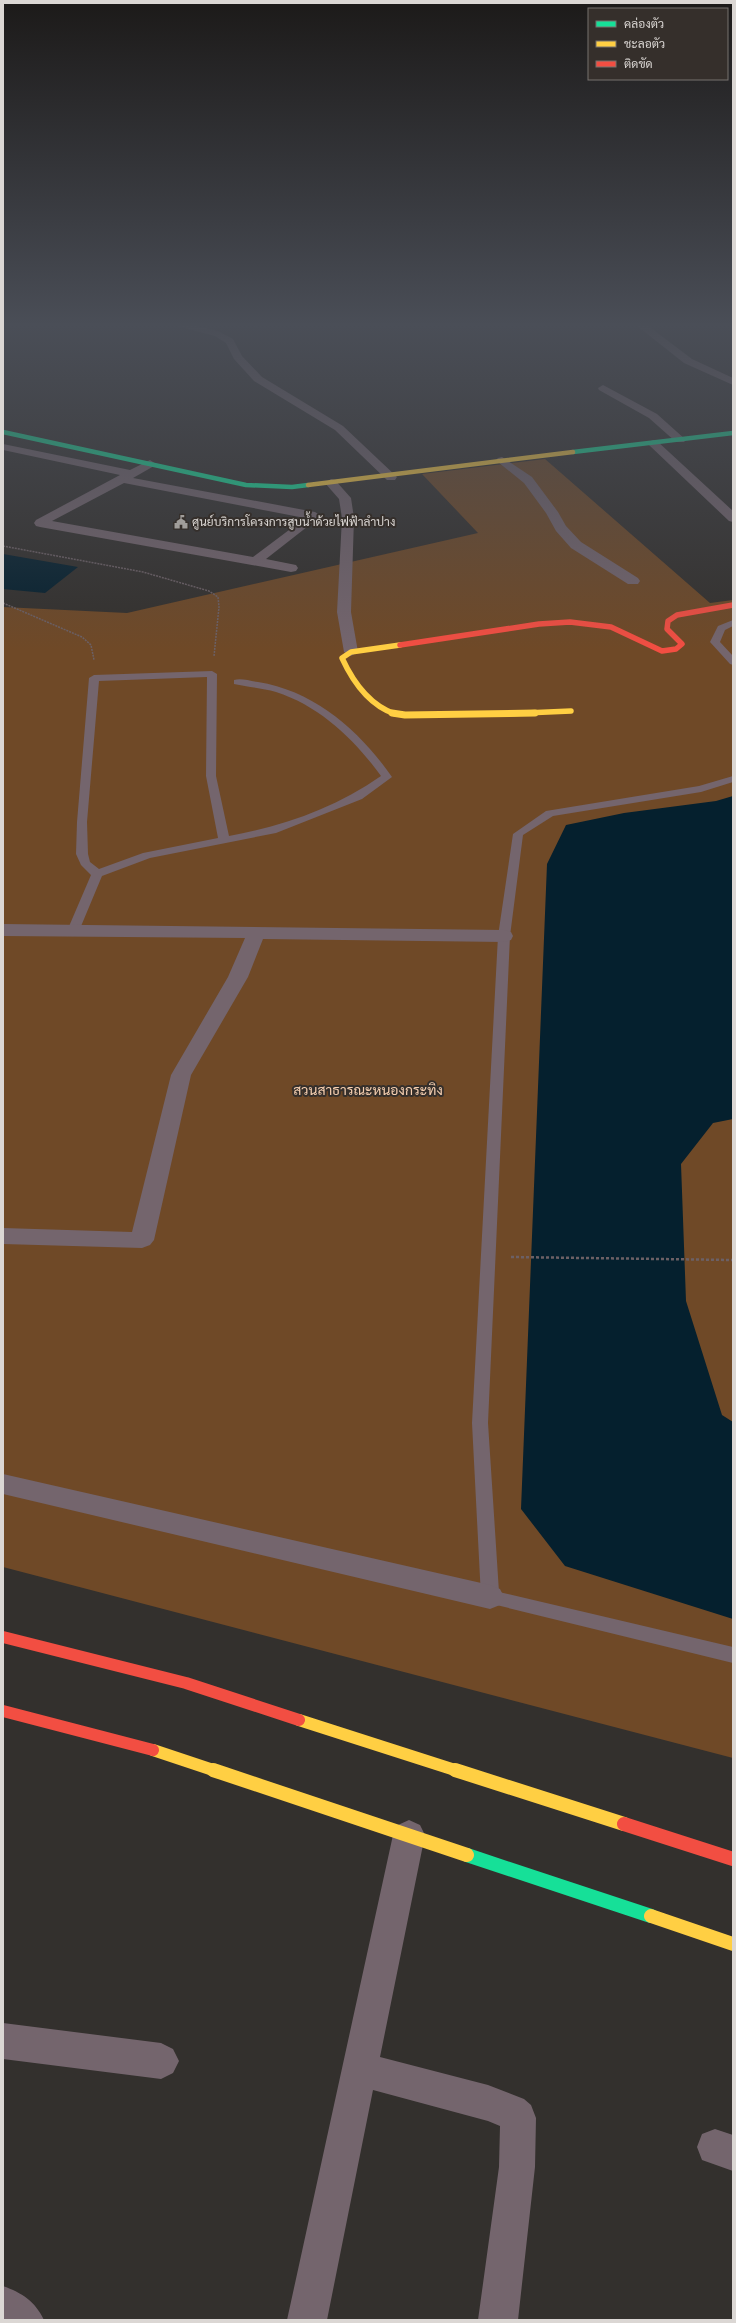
<svg xmlns="http://www.w3.org/2000/svg" width="736" height="2323" font-family="Jost,Sarabun,sans-serif">
	<style>
		.green { fill: #6f4927 }
		.water { fill: #05202e }
		.lines { fill: none; stroke-linecap: round; stroke-linejoin: round }
		.path-far1 { stroke: #6c6065; stroke-width: 1.5; stroke-dasharray: 2 1; stroke-linecap: butt }
		.path { stroke: #6c6065; stroke-width: 2.5; stroke-dasharray: 3 2; stroke-linecap: butt }
		.lane { fill: #74656d; fill-rule: evenodd }
		.street { fill: #74656d; fill-rule: evenodd }
		.fast-far1 { stroke: #16e098; stroke-width: 4.5 }
		.fast { stroke: #16e098; stroke-width: 14 }
		.slow-far4 { stroke: #ffcf43; stroke-width: 4.5 }
		.slow-far3 { stroke: #ffcf43; stroke-width: 5.5 }
		.slow-far2 { stroke: #ffcf43; stroke-width: 7 }
		.slow-far1 { stroke: #ffcf43; stroke-width: 12 }
		.slow { stroke: #ffcf43; stroke-width: 14 }
		.jam-far2 { stroke: #f24e42; stroke-width: 5.5 }
		.jam-far1 { stroke: #f24e42; stroke-width: 12 }
		.jam { stroke: #f24e42; stroke-width: 14 }
		.labels { text-anchor: middle; stroke-width: 4; stroke-linejoin: round; paint-order: stroke }
		.far-poi-label { font-size: 12px; fill: #dbd7d4; stroke: #352f2b; text-anchor: start }
		.park-label { font-size: 14px; fill: #f7d0b1; stroke: #352f2b }
	</style>
	<rect width="100%" height="100%" fill="#33302d"/>
	<!-- green -->
	<path class="green" d="M 545,459 L 710,603 L 733,600 L 733,1758 L 3,1567 L 3,607 L 127,613 L 478,533 L 422,474 Z"/>
	<!-- water -->
	<path class="water" d="M 3,554 L 78,567 L 45,593 L 3,589 Z
		M 733,796 L 733,1119 L 713,1123 L 681,1164 L 686,1301 L 722,1415 L 733,1422 L 733,1619 L 565,1566 L 521,1509 L 547,864 L 566,825 L 624,813 L 716,801 Z"/>
	<g class="lines">
		<!-- path-far1 -->
		<path class="path-far1" d="M 3,546 L 143,572 L 209,591 L 218,597 L 219,607 L 214,656
			M 3,603 L 82,637 L 91,645 L 94,660"/>
		<!-- path -->
		<path class="path" d="M 511,1257 L 733,1260"/>
		<!-- lane -->
		<path class="lane" d="M 733,620 L 733,626 L 725,630 L 720,642 L 733,656 L 733,665 L 730,664 L 710,642 L 718,626 Z
			M 212,671 L 217,674 L 216,776 L 229,836 C 284,826 335,808 381,776 C 355,740 320,706 276,692 C 262,688 247,687 234,684 L 234,680 C 241,678 250,681 258,682 C 315,691 360,731 392,777 L 362,799 L 276,833 L 150,858 L 102,876 L 79,931 L 73,935 L 69,934 L 67,931 L 91,875 L 81,865 L 76,854 L 77,822 L 89,678 L 94,675 ZM 207,677 L 206,776 L 218,838 L 143,853 L 99,869 L 90,862 L 88,854 L 87,822 L 99,681 Z
			M 733,776 L 733,782 L 701,792 L 553,816 L 523,835 L 510,936 L 488,1423 L 499,1592 L 733,1647 L 733,1663 L 484,1602 L 481,1597 L 472,1423 L 498,936 L 513,834 L 546,811 L 699,786 Z"/>
		<!-- street -->
		<path class="street" d="M 173,325 L 192,325 L 218,331 L 233,339 L 242,356 L 262,377 L 343,426 L 397,477 L 395,480 L 387,480 L 335,430 L 254,381 L 234,359 L 226,343 L 215,336 Z
			M 636,325 L 647,325 L 692,359 L 733,378 L 733,385 L 684,363 Z
			M 603,385 L 657,414 L 686,440 L 684,442 L 676,442 L 649,418 L 599,390 L 598,388 Z
			M 653,440 L 657,441 L 733,511 L 733,522 L 729,521 L 649,445 L 647,443 Z
			M 3,444 L 130,470 L 150,460 L 156,464 L 154,466 L 133,478 L 315,512 L 321,516 L 266,559 L 296,565 L 298,568 L 296,571 L 291,572 L 40,527 L 36,526 L 34,523 L 36,520 L 120,475 L 3,450 ZM 124,483 L 305,518 L 253,557 L 52,521 Z
			M 502,457 L 532,477 L 558,512 L 566,526 L 581,542 L 638,578 L 640,581 L 638,584 L 628,584 L 571,548 L 556,531 L 546,513 L 524,483 L 498,462 L 496,460 L 498,458 Z
			M 331,479 L 335,480 L 351,498 L 354,518 L 351,612 L 358,652 L 351,656 L 344,652 L 337,612 L 342,518 L 339,499 L 325,483 Z
			M 3,924 L 504,930 L 511,932 L 513,936 L 511,940 L 504,942 L 263,939 L 248,977 L 191,1075 L 154,1240 L 150,1245 L 142,1248 L 3,1244 L 3,1228 L 132,1232 L 171,1075 L 228,977 L 245,938 L 3,936 Z
			M 3,1474 L 490,1585 L 500,1589 L 504,1597 L 500,1605 L 490,1609 L 3,1494 Z
			M 409,1820 L 420,1825 L 425,1835 L 380,2057 L 488,2085 L 524,2099 L 531,2105 L 536,2118 L 535,2167 L 518,2320 L 478,2320 L 499,2167 L 500,2126 L 488,2121 L 373,2090 L 327,2320 L 287,2320 L 393,1835 L 398,1825 Z
			M 3,2023 L 161,2043 L 173,2049 L 179,2061 L 173,2073 L 161,2079 L 3,2059 Z
			M 715,2129 L 733,2135 L 733,2171 L 702,2160 L 697,2147 L 702,2134 Z
			M 3,2286 C 22,2293 35,2301 44,2320 L 3,2320 Z"/>
		<!-- fast-far1 -->
		<path class="fast-far1" d="M 3,432 L 246,485 L 292,487 L 308,485
			M 573,452 L 733,433"/>
		<!-- fast -->
		<path class="fast" d="M 467,1855 L 651,1916"/>
		<!-- slow-far4 -->
		<path class="slow-far4" d="M 308,485 L 573,452"/>
		<!-- slow-far3 -->
		<path class="slow-far3" d="M 395,714 C 369,705 353,682 342,658 L 351,652 L 400,645
			M 503,714 L 571,711"/>
		<!-- slow-far2 -->
		<path class="slow-far2" d="M 392,713 L 405,715 L 535,713"/>
		<!-- slow-far1 -->
		<path class="slow-far1" d="M 299,1720 L 458,1771
			M 153,1750 L 216,1771"/>
		<!-- slow -->
		<path class="slow" d="M 213,1770 L 467,1855
			M 455,1770 L 624,1824
			M 651,1916 L 733,1944"/>
		<!-- jam-far2 -->
		<path class="jam-far2" d="M 400,645 L 539,624 L 570,622 L 611,627 L 662,651 L 676,649 L 682,644 L 667,629 L 668,621 L 677,615 L 733,605"/>
		<!-- jam-far1 -->
		<path class="jam-far1" d="M 3,1637 L 186,1683 L 299,1720
			M 3,1711 L 153,1750"/>
		<!-- jam -->
		<path class="jam" d="M 624,1824 L 733,1859"/>
	</g>
	<!-- sky -->
	<linearGradient id="sky" x2="0" y2="1"><stop stop-color="#1c1a19"/><stop offset="0.5" stop-color="#4a4e57"/><stop offset="1" stop-color="#4a4e57" stop-opacity="0"/></linearGradient>
	<rect width="736" height="650" fill="url(#sky)"/>
	<!-- icons -->
	<defs>
		<g id="civic-bare" transform="scale(1.08)"><path d="M-.6-6.5H3V-4.5H.6V-3L4-1V1h2V6H-6V1h2V-1L-.6-3ZM-1.2 2.5V6h2.4V2.5Z" fill="#a09d9a" stroke="#352f2b" stroke-width="2.5" paint-order="stroke"/></g>
	</defs>
	<g fill-rule="evenodd">
		<use href="#civic-bare" x="181" y="522"/>
	</g>
	<g class="labels">
		<!-- far-poi labels -->
		<g class="far-poi-label">
			<text x="192" y="526">ศูนย์บริการโครงการสูบน้ำด้วยไฟฟ้าลําปาง</text>
		</g>
		<!-- park labels -->
		<g class="park-label">
			<text x="368" y="1095">สวนสาธารณะหนองกระทิง</text>
		</g>
	</g>
	<!-- border -->
	<rect width="736" height="2323" fill="none" stroke="#dbd7d4" stroke-width="8"/>
	<!-- legend -->
	<rect x="588" y="8" width="140" height="72" fill="#352f2b" stroke="#77726f"/>
	<rect x="596" y="21" width="20" height="6" fill="#16e098" stroke="#77726f"/>
	<text x="624" y="28" font-size="12" fill="#dbd7d4">คล่องตัว</text>
	<rect x="596" y="41" width="20" height="6" fill="#ffcf43" stroke="#77726f"/>
	<text x="624" y="48" font-size="12" fill="#dbd7d4">ชะลอตัว</text>
	<rect x="596" y="61" width="20" height="6" fill="#f24e42" stroke="#77726f"/>
	<text x="624" y="68" font-size="12" fill="#dbd7d4">ติดขัด</text>
</svg>
